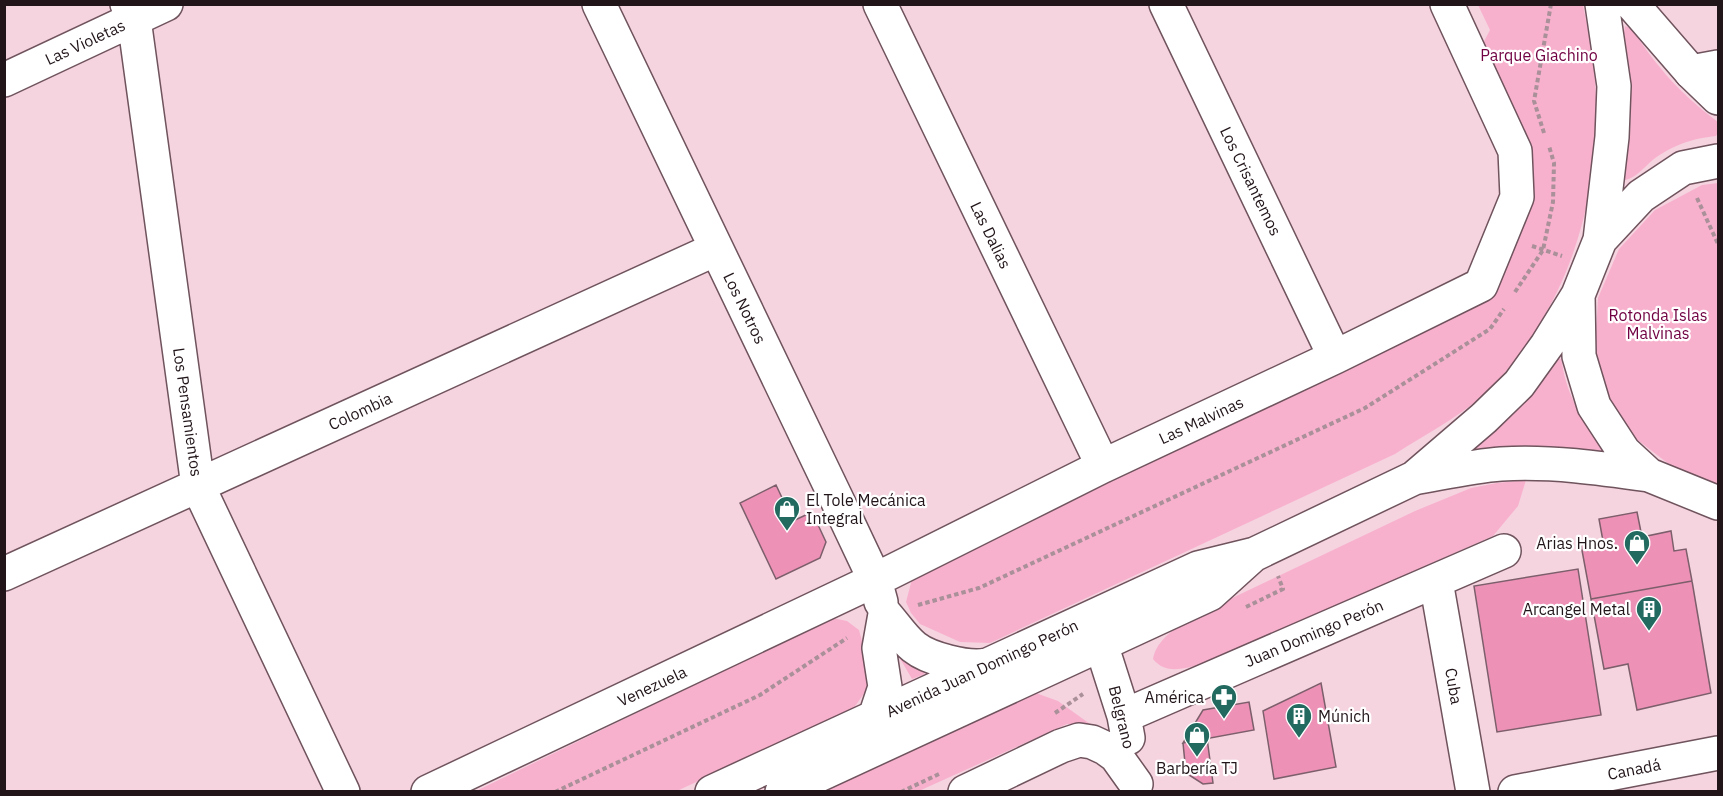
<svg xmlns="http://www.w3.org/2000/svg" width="1723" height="796" font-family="'IBM Plex Sans',sans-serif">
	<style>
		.green { fill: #f8b1cd }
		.building { fill: #ed91b7; stroke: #7c5f6a; stroke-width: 1.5 }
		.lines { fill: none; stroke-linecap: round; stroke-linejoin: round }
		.street-casing { stroke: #6f535d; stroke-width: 36 }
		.secondary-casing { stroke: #6f535d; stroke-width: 36 }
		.path { stroke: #a99099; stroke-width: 4; stroke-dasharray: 4.5 3; stroke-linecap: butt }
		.street { stroke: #fff; stroke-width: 33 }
		.secondary { stroke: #fff; stroke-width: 33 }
		.labels { text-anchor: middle; stroke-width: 4.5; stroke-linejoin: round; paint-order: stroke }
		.street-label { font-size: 16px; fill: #21151a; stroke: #fff }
		.park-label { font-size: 16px; fill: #700041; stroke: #fff }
		.poi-label { font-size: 16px; fill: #21151a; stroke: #fff; text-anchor: end }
	</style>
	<rect width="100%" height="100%" fill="#f5d4e0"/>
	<!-- green -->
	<path class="green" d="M 1478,5 L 1583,5 C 1588,30 1593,55 1595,81 C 1602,166 1583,253 1539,325 C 1522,352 1503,378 1479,399 C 1453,420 1423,436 1395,454 L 990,643 L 960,642 L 920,624 L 911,613 L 906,602 L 912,579 L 935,565 L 1480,302 L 1525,211 L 1479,51 L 1490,30 Z
		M 1625,26 L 1631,28 C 1659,69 1679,93 1718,122 L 1718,133 L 1716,136 C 1692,139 1679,143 1658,156 C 1647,163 1637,179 1624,180 L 1621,174 L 1630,136 L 1631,81 L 1624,32 Z
		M 1718,183 L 1718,484 L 1674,468 L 1635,438 L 1608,398 L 1595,351 L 1598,298 L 1619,249 L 1655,210 L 1702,185 Z
		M 1557,359 L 1561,359 L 1562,363 C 1567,397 1584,423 1605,449 L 1605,456 L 1471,451 Z
		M 1526,480 L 1518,506 L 1493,536 L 1200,665 C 1183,668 1166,675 1153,659 C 1156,642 1171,632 1184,621 L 1415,511 L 1471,488 L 1497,483 Z
		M 832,618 L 847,621 L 859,630 L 870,671 L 868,688 L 853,709 L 677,791 L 474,792 Z
		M 896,642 L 925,674 L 912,679 L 895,650 Z
		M 1033,692 L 1058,701 L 1111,739 L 1078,724 L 1067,724 L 919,791 L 813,792 Z"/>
	<!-- building -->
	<path class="building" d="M 776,485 L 793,521 L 812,512 L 826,542 L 820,558 L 776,579 L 740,503 Z
		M 1637,512 L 1642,537 L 1671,531 L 1674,551 L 1686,549 L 1692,581 L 1591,599 L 1581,545 L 1603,541 L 1599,519 Z
		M 1578,569 L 1601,715 L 1497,732 L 1474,586 Z
		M 1692,581 L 1711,693 L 1637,710 L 1628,664 L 1604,669 L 1591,599 Z
		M 1321,683 L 1336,767 L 1274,779 L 1263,711 Z
		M 1249,702 L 1254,730 L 1183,743 L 1203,710 Z
		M 1207,738 L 1213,783 L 1203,784 L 1186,773 L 1183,743 Z"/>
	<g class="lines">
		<!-- street casing -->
		<g class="street-casing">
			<path id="street" d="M 127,4 L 134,19 L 198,486 L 343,792
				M 599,4 L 840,506 L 875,580 L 881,602
				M 880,4 L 1103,466
				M 1166,4 L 1335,357
				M 1691,72 L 1718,67
				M 4,80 L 166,4
				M 4,574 L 716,249
				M 1436,581 L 1473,792
				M 1101,644 L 1124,716 L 1128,738
				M 1124,716 L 1504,551
				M 428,792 L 875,580 L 1103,466 L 1335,357 L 1481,285 L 1517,197 L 1515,151 L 1447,4
				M 965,792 L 1061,746 L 1079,740 L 1092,742 L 1105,748 L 1116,756 L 1136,784
				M 1515,792 L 1718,753"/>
		</g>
		<!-- secondary casing -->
		<g class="secondary-casing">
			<path id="secondary" d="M 1632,4 L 1691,72 L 1718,98
				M 1718,161 L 1683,168 L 1641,196 L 1600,240 L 1578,295 L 1579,356 L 1594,406 L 1624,452 L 1649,475 L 1718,503
				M 1600,240 L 1612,137 L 1614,86 L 1602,4
				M 1414,478 C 1443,473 1472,466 1501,464 C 1551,461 1600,468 1649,475
				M 885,614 C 894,624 903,638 914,647 C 929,659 968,669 987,665
				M 875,717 L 885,687 L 879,648 L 885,614
				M 712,792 L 1198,568 L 1255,554 L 1414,478 L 1484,418 L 1519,384 L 1547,345 L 1578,295
				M 782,792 L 1210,594 L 1251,557"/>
		</g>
		<!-- path -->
		<path class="path" d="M 1544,133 L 1534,101 L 1551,4
			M 1697,198 L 1718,244
			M 1532,246 L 1562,256
			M 1515,292 L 1543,250 L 1553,202 L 1554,163 L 1549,146
			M 918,605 L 979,588 L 1365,408 L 1490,329 L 1504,309
			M 1246,607 L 1283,589 L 1278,576
			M 1055,713 L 1083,694
			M 555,792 L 760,695 L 847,638
			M 901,792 L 939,774"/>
		<!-- street -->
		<use href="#street" class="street"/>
		<!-- secondary -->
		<use href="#secondary" class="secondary"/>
	</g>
	<!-- icons -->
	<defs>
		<g id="shop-pin" transform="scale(1.35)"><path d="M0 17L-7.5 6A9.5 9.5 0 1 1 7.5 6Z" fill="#226a60" stroke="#fff"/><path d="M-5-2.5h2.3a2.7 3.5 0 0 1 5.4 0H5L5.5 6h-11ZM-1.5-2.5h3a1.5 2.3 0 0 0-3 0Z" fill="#fff"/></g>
		<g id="building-pin" transform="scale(1.35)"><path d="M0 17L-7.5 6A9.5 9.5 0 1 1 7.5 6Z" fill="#226a60" stroke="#fff"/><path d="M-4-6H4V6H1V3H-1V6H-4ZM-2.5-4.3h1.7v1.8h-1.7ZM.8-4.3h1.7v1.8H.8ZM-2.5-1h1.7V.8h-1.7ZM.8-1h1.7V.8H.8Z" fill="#fff"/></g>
		<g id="pharmacy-pin" transform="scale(1.35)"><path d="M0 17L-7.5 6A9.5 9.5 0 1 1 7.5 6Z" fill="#226a60" stroke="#fff"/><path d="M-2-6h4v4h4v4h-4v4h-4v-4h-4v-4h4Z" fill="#fff"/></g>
	</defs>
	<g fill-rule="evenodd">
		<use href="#shop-pin" x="787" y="509"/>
		<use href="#shop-pin" x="1637" y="543"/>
		<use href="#building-pin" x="1649" y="609"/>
		<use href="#pharmacy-pin" x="1224" y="697"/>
		<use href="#building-pin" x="1299" y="716"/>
		<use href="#shop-pin" x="1197" y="735"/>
	</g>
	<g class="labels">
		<!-- street labels -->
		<g class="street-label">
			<text transform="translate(85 42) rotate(-25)" y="6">Las Violetas</text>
			<text transform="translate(1251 181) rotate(64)" y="6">Los Crisantemos</text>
			<text transform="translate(991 235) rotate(64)" y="6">Las Dalias</text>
			<text transform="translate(745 308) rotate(64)" y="6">Los Notros</text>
			<text transform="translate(360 411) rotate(-25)" y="6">Colombia</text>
			<text transform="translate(188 412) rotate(82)" y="6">Los Pensamientos</text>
			<text transform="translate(1201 420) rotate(-25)" y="6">Las Malvinas</text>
			<text transform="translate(1314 633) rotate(-23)" y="6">Juan Domingo Perón</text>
			<text transform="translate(982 668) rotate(-25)" y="6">Avenida Juan Domingo Perón</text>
			<text transform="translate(652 686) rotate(-25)" y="6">Venezuela</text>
			<text transform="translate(1454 686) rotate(80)" y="6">Cuba</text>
			<text transform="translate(1122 717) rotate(76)" y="6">Belgrano</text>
			<text transform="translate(1634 769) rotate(-11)" y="6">Canadá</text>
		</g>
		<!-- park labels -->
		<g class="park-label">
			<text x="1539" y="61">Parque Giachino</text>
			<text x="1658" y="321">Rotonda Islas<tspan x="1658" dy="18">Malvinas</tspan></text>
		</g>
		<!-- poi labels -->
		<g class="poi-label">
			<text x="806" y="506" text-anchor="start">El Tole Mecánica<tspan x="806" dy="18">Integral</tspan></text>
			<text x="1618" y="549">Arias Hnos.</text>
			<text x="1630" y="615">Arcangel Metal</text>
			<text x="1204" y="703">América</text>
			<text x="1318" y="722" text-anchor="start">Múnich</text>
			<text x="1197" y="774" text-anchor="middle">Barbería TJ</text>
		</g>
	</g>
	<!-- border -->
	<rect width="1723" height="796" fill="none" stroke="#21151a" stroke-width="12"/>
</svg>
